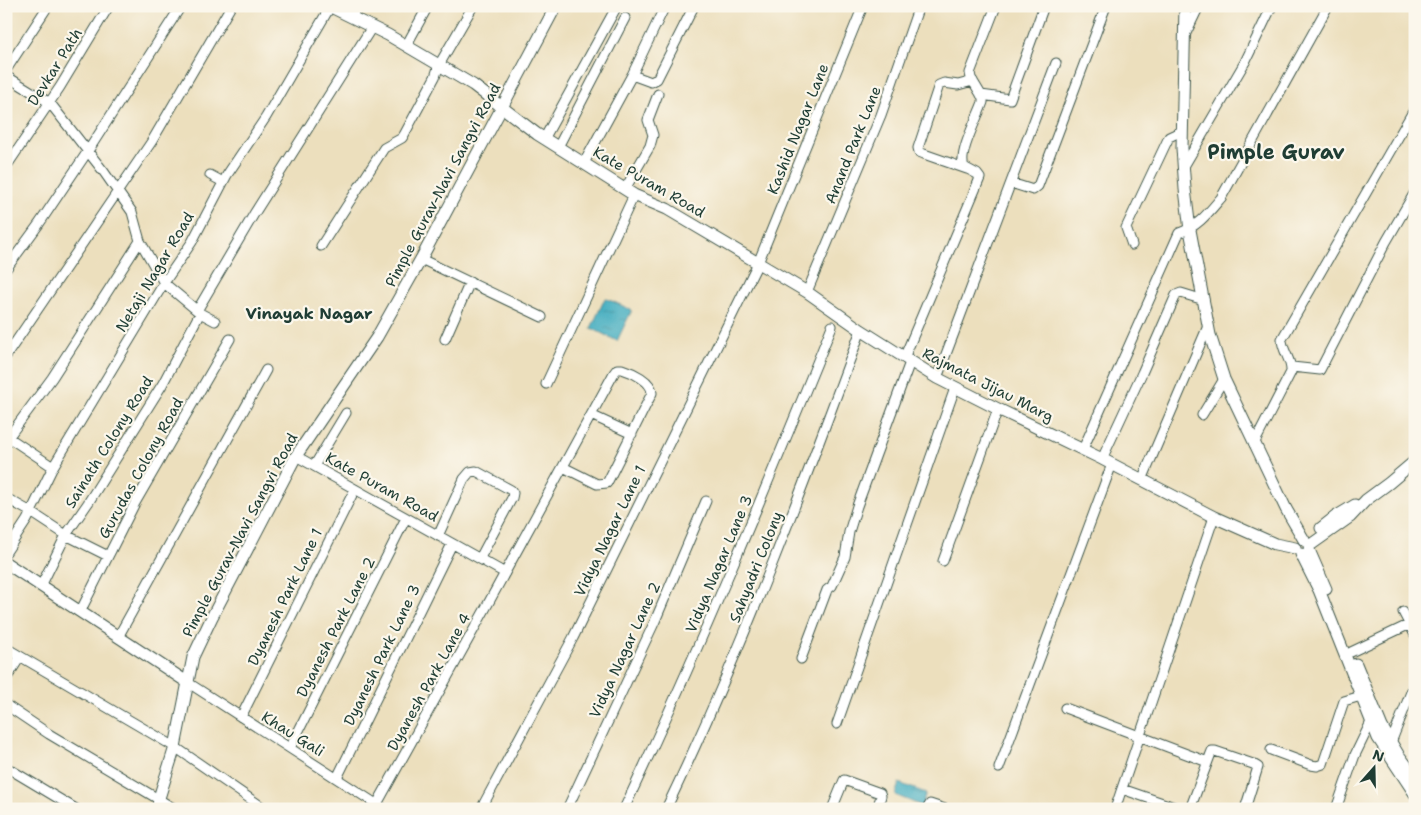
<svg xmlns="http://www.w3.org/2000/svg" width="1421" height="815" font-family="'Shantell Sans',sans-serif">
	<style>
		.water { fill: url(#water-ripples); stroke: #30747a }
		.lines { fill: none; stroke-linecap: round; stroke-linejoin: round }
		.minor-casing { stroke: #3e5549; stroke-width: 11 }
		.tertiary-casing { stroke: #3e5549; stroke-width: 13 }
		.minor { stroke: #fff; stroke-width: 9 }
		.tertiary { stroke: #fff; stroke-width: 11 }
		.labels { text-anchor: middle; stroke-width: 4.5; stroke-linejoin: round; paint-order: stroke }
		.street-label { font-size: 15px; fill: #1f3d34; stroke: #fbf7ec }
		.neighbourhood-label { font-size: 16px; font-weight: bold; fill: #1f3d34; stroke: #fbf7ec }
		.district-label { font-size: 20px; font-weight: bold; fill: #1f3d34; stroke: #fbf7ec }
	</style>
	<defs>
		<pattern id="water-ripples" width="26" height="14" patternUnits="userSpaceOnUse" patternTransform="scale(1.25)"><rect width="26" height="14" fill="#40acbf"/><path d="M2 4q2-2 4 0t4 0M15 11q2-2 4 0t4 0" fill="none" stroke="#358d9c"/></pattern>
	</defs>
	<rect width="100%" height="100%" fill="#fbf7ec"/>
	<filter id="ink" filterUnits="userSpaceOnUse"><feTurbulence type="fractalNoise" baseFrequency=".02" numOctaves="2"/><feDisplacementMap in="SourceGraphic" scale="10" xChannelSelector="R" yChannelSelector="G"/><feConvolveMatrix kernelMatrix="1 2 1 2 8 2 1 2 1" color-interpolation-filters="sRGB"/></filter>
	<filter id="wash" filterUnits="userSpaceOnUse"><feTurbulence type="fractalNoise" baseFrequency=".0096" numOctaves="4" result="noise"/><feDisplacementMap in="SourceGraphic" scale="20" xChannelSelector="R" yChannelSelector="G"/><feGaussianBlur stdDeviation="1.12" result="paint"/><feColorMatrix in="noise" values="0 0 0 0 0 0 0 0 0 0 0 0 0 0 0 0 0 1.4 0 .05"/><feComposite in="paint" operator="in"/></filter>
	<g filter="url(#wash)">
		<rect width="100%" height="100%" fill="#ecdfbd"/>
		<!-- water -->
		<path class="water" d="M 605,298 L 632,310 L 617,341 L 591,328 Z
			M 899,783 L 926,793 L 922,806 L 895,795 Z"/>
	</g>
	<g filter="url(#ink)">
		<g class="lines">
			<!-- minor casing -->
			<g class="minor-casing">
				<path id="minor" d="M 1412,6 L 1415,8
					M 351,17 L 357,6
					M 1186,33 L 1199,6
					M 406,46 L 428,6
					M 6,70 L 48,6
					M 632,75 L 665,6
					M 6,76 L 50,103 L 104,172 L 132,212 L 140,241 L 164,283 L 200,313 L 215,321
					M 981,95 L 1010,99 L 1044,6
					M 544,139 L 617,6
					M 558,147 L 625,18
					M 584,163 L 632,75 L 651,82 L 657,79 L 694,6
					M 6,167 L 60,87 L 109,6
					M 1183,168 L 1245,62 L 1272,6
					M 967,169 L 924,154 L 919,152 L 918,148 L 939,85 L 944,83 L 958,85 L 973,81
					M 210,175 L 223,182
					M 1011,183 L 1033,190 L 1038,186 L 1106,6
					M 625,189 L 650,146 L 653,135 L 648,120 L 658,94
					M 1132,245 L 1126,228 L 1169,137 L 1182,131
					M 321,246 L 384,148 L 402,138 L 404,135 L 435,77 L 439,65 L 473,6
					M 421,259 L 542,317
					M 6,269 L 39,224 L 88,151 L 181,6
					M 807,292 L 881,115 L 919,6
					M 198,309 L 254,214 L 372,27
					M 445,339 L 470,282
					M 6,356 L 152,141 L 231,6
					M 904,358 L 980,178 L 977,174 L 964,167 C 958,153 978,117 983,102 L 983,98 L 971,78 L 970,73 L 996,6
					M 1292,367 L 1320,370 L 1386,242 L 1415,192
					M 937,378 L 1056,63
					M 546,384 L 634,195
					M 591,415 L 632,434
					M 1202,415 L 1224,379
					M 1254,444 L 1291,372 C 1292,360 1282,351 1282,339 L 1415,108
					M 1083,449 L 1179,233 C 1198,227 1209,212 1221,198 L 1328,6
					M 296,456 L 505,573
					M 1102,459 L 1142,373 L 1176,295 L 1181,293 L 1204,300
					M 314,466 L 346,413
					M 53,467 L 11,439 L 10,435 L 52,378 L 140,241
					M 1142,480 L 1208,326
					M 6,498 L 31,512 L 66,535 L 108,556
					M 438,536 L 464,479 L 470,472 L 476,471 L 511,490 L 513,493 L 512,498 L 480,558
					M 6,552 L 27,520 L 53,467 L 164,283 L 192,242 L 227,175 L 266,117 L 330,7
					M 943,561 L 998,409
					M 41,586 L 66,535 L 88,503 L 162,385 L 200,313
					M 80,612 L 135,503 L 230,339
					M 1403,612 L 1415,635
					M 118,637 L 266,370
					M 6,648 L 175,747 L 265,809
					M 1351,652 L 1408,625
					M 801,659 L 827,590 L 832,586 L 845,557 L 849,532 L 857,506 L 910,362
					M 6,679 L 20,657
					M 187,682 L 384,809
					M 6,705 L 49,734 L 175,809
					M 1065,708 L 1205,761
					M 241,717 L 355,489
					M 837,724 L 955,388
					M 1390,745 L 1415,682
					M 290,748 L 406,518
					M 1271,750 L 1311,765 L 1317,766 L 1323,764 L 1344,701 L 1361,696
					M 6,767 L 76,809
					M 999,768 L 1112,464
					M 337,778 L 452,544
					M 1122,789 L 1180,809
					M 377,804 C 457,661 536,517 614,373 L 617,369 L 622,369 C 632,372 652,381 652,393 L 607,483 L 597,484 L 563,467
					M 481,809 L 573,638 L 758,263 L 863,6
					M 567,809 L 655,621 L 706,501
					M 624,809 C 699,650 766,488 832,326
					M 666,809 C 741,653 801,492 861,330
					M 832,809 L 844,780 L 880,793 L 881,796 L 877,809
					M 927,809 L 930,804 L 945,809
					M 1115,809 L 1214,517
					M 1190,809 L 1210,756 L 1212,751 L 1215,751 L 1253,764 L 1258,767 L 1245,809
					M 1336,809 L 1355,755 L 1371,722"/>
			</g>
			<!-- tertiary casing -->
			<g class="tertiary-casing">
				<path id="tertiary" d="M 329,6 L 388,35 L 473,85 L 537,134 L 634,195 L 667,209 L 807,292 L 861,330 L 937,378 L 998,409 L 1102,459 L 1214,517 L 1275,544 L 1295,548
					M 1185,6 L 1182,148 L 1185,189 L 1190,230 L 1210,335 L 1224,379 L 1286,509 L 1304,540
					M 1321,528 L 1335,517 L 1355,505
					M 1309,546 L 1350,517 L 1366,500 L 1389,483 L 1415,461
					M 1309,550 L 1326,589
					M 1301,554 L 1319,590 L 1378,738 L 1415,794
					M 6,563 L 187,682
					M 1356,664 L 1382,727 L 1398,754 L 1415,777
					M 158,809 L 159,798 L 175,747 L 193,657 L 212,617 L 296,456 L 377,337 L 421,259 L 556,6"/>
			</g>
			<!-- minor -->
			<use href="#minor" class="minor"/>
			<!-- tertiary -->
			<use href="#tertiary" class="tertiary"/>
		</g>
	</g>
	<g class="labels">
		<!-- street labels -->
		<g class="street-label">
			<text transform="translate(55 67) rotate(-58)" y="5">Devkar Path</text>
			<text transform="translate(798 129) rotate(-68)" y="5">Kashid Nagar Lane</text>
			<text transform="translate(853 145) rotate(-68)" y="5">Anand Park Lane</text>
			<text transform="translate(649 182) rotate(30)" y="5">Kate Puram Road</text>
			<text transform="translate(443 185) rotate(-62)" y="5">Pimple Gurav-Navi Sangvi Road</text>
			<text transform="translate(155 272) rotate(-59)" y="5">Netaji Nagar Road</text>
			<text transform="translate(988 385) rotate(27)" y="5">Rajmata Jijau Marg</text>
			<text transform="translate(109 442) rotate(-58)" y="5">Sainath Colony Road</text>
			<text transform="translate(141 468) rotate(-61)" y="5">Gurudas Colony Road</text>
			<text transform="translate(382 487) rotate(29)" y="5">Kate Puram Road</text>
			<text transform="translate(610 531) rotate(-64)" y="5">Vidya Nagar Lane 1</text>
			<text transform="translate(240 535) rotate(-62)" y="5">Pimple Gurav-Navi Sangvi Road</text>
			<text transform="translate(719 564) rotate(-67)" y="5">Vidya Nagar Lane 3</text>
			<text transform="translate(756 567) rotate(-68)" y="5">Sahyadri Colony</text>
			<text transform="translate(285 597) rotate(-64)" y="5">Dyanesh Park Lane 1</text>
			<text transform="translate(336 627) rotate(-63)" y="5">Dyanesh Park Lane 2</text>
			<text transform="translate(625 650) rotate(-65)" y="5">Vidya Nagar Lane 2</text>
			<text transform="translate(382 655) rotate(-64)" y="5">Dyanesh Park Lane 3</text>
			<text transform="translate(429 682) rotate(-61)" y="5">Dyanesh Park Lane 4</text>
			<text transform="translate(293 734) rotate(32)" y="5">Khau Gali</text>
		</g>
		<!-- neighbourhood labels -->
		<g class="neighbourhood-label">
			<text x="309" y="319">Vinayak Nagar</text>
		</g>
		<!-- district labels -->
		<g class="district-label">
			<text x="1276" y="159">Pimple Gurav</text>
		</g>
	</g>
	<!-- margin -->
	<rect width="1421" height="815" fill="none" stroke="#fbf7ec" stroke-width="25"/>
	<!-- north arrow -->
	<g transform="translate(1374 768) rotate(20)" stroke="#fbf7ec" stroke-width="4" paint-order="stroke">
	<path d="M0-4L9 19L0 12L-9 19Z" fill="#1f3d34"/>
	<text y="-8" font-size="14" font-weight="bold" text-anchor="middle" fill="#1f3d34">N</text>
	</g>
</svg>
